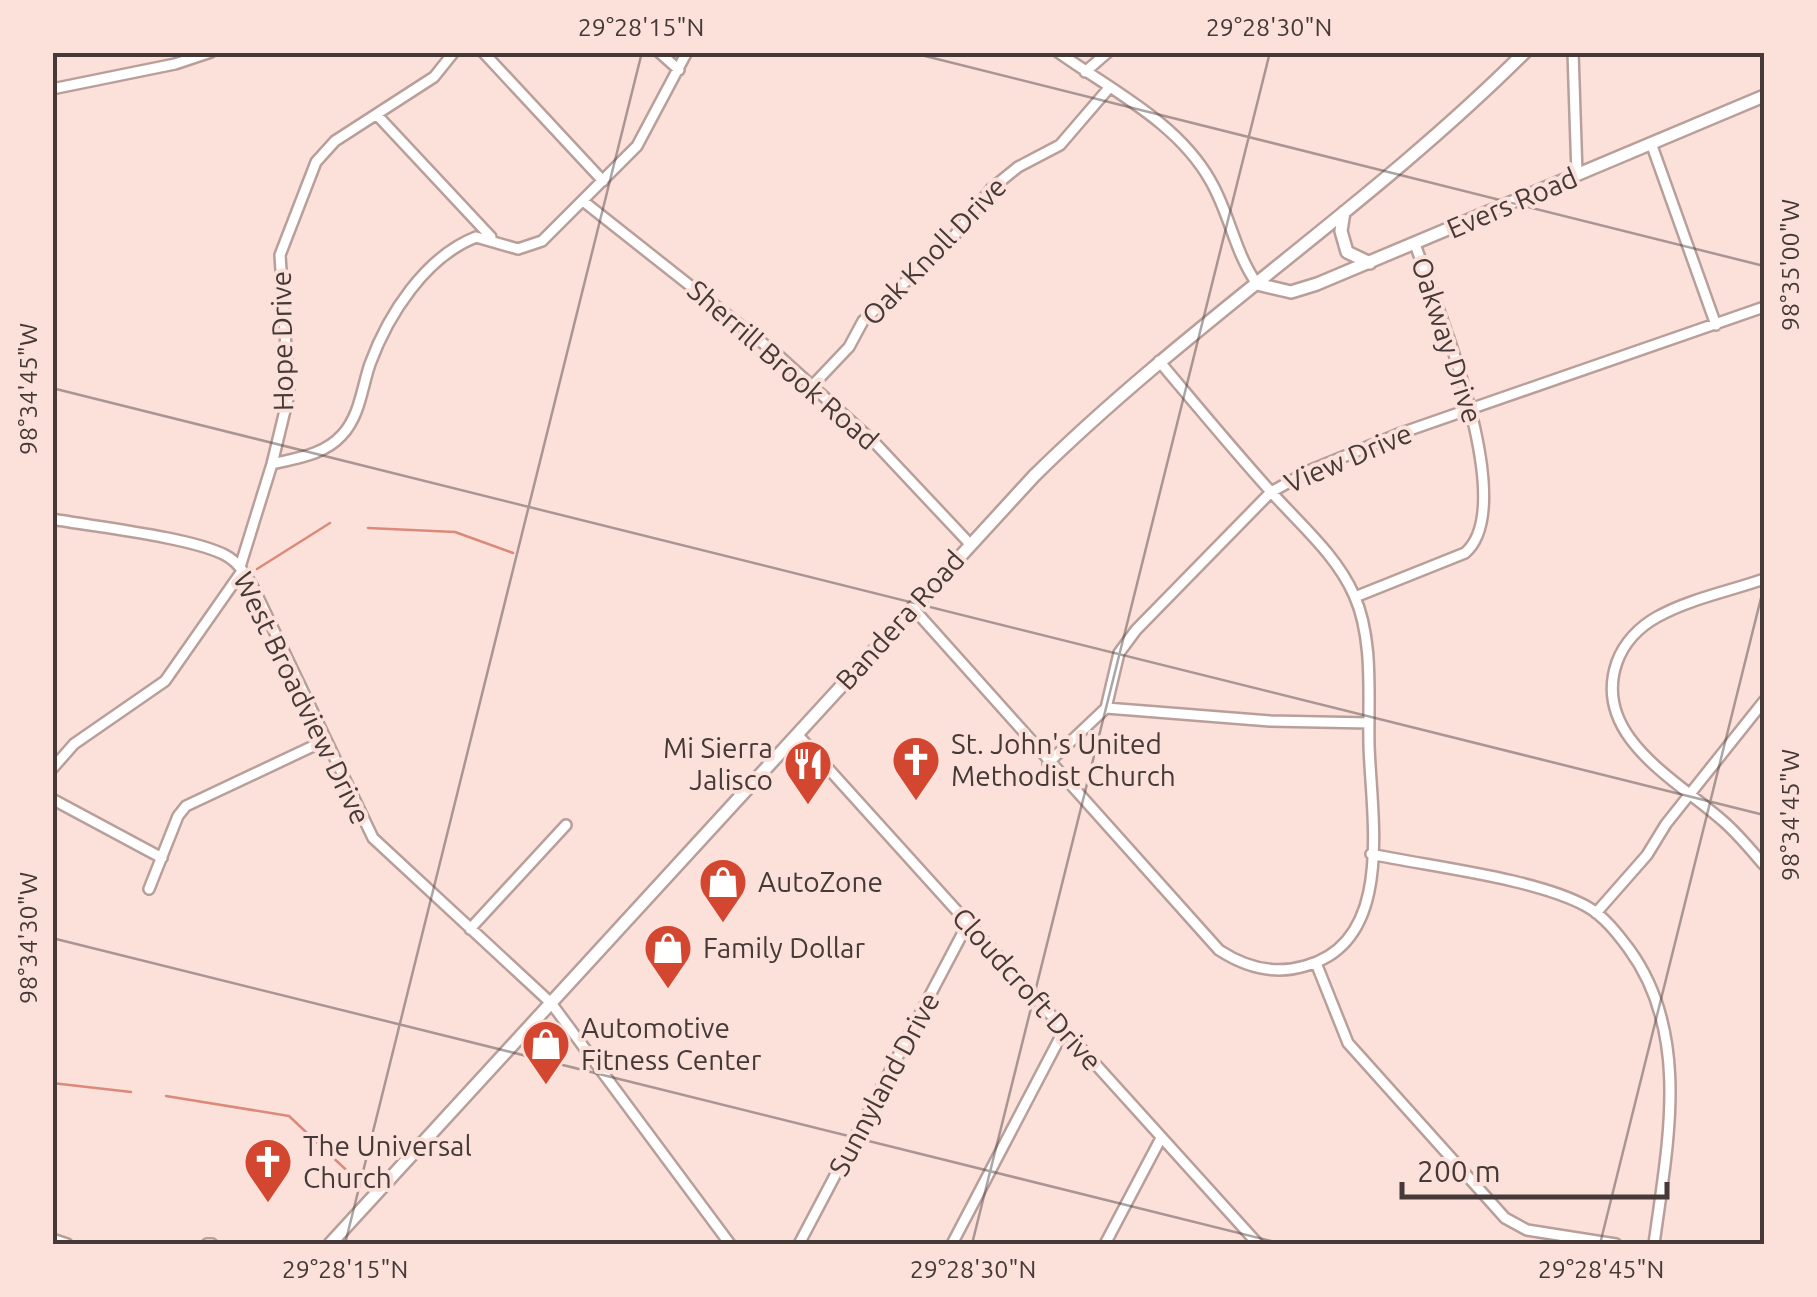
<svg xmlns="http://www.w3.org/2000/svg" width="1817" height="1297" font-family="Ubuntu,sans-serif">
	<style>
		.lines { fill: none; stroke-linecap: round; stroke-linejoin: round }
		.stream { stroke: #db8a7a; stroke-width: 2.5 }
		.minor-casing { stroke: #b99f9a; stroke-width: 14 }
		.major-casing { stroke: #b99f9a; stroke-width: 16 }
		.minor { stroke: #fff; stroke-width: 9 }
		.major { stroke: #fff; stroke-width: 11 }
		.ticks { fill: none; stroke: #453a38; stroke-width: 2.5; stroke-opacity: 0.45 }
		.labels { text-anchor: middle; stroke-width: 8; stroke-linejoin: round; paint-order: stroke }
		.street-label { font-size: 28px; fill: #453a38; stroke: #fce1db }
		.poi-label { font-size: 28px; fill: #453a38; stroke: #fce1db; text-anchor: start }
		.neatline { fill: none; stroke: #453a38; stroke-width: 4 }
		.ticks-label { font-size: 25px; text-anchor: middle; fill: #453a38 }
	</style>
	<rect width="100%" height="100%" fill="#fce1db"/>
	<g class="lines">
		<!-- stream -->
		<path class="stream" d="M 368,528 L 455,532 L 513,553
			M 257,569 L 330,523
			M 52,1083 L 131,1092
			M 166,1096 L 289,1116 L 360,1183"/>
		<!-- minor casing -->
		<g class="minor-casing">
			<path id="minor" d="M 483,52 L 603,181
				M 659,52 L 679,70
				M 1058,52 C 1111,90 1177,122 1210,180 C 1230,214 1234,251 1257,284
				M 1573,52 L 1577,175
				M 1085,72 L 1108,52
				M 52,89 L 175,64 L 211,52
				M 377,115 L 491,237
				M 1651,143 L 1716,325
				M 583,201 L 779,356 L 876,444 L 970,544
				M 812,386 L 849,347 L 863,321 L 951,240 L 991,189 L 1018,167 L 1060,145 L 1109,88
				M 272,464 L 289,394 L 280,255 L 316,162 L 335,141 L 434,77 L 454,52
				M 52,519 C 96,527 190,537 225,555 C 239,562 248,578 255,591 L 373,838 L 551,1003 L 730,1244
				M 240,567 L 272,464 C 297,458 324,455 342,435 C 360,416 362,387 370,364 C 388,315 425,257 476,237 L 518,249 L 542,241 L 637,146 L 687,52
				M 1764,579 C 1730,591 1689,599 1657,617 C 1639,627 1624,643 1617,662 C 1591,736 1677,780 1723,821 C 1738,834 1751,850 1764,865
				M 1355,597 L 1465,553 C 1521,505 1435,303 1415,244
				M 912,607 L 1219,950 C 1245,967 1275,975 1305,966 C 1396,942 1371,816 1369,745 C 1368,698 1374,639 1354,595 C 1337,556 1301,525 1273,494 C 1234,451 1197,406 1159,361
				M 1106,708 L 1270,721 L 1369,723
				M 797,734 L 1258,1244
				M 1048,763 L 1106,708 L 1119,653 L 1136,630 L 1271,492 L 1311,470 L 1401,433 L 1764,307
				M 52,769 L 74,744 L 165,681 L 242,571
				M 52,799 L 162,858
				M 1371,854 C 1432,867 1534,878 1586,906 C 1604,916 1617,933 1629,949 C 1692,1035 1667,1147 1654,1244
				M 149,889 L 178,816 L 186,806 L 326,740
				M 1596,913 L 1647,855 L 1666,824 L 1764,701
				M 470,929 L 566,825
				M 1316,963 L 1348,1043 L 1505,1218 L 1527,1230 L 1616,1244
				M 52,1239 L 67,1244
				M 207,1244 L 212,1244
				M 799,1244 L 968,923
				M 952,1244 L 1064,1030
				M 1105,1244 L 1161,1138"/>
		</g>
		<!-- major casing -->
		<g class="major-casing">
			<path id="major" d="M 1344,212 L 1341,231 L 1347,252 L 1370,263
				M 1257,284 L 1291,292 L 1317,284 L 1764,96
				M 330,1244 L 1034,476 C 1188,324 1372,205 1525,52"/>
		</g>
		<!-- minor -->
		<use href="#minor" class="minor"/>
		<!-- major -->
		<use href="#major" class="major"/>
	</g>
	<!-- ticks -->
	<path class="ticks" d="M 909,52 L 1764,266M 52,388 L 1764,815M 52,938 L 1283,1244M 345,1244 L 642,52M 972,1244 L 1270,52M 1600,1244 L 1764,586"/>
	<!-- icons -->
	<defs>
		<g id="church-pin" transform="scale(2.5)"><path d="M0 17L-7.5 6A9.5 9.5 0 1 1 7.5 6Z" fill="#d34730" stroke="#fce1db"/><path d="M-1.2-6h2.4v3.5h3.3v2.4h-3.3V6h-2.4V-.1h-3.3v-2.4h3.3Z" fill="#fff"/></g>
		<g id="restaurant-pin" transform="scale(2.5)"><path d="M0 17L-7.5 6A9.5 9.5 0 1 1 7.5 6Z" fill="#d34730" stroke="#fce1db"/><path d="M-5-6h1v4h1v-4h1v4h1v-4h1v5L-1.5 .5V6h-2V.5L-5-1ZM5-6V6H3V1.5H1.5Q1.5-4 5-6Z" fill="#fff"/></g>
		<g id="shop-pin" transform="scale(2.5)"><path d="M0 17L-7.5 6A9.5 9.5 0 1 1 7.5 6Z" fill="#d34730" stroke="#fce1db"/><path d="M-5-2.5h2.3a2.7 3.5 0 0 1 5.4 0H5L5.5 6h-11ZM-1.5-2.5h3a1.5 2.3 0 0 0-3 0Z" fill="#fff"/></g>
	</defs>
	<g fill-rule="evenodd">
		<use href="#church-pin" x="916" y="760"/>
		<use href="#restaurant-pin" x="808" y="764"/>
		<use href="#shop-pin" x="723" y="882"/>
		<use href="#shop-pin" x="668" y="948"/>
		<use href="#shop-pin" x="546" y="1044"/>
		<use href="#church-pin" x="268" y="1162"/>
	</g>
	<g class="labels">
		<!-- street labels -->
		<g class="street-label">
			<text transform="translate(1512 203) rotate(-23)" y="10">Evers Road</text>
			<text transform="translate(934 251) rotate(-46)" y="10">Oak Knoll Drive</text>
			<text transform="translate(1447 340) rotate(72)" y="10">Oakway Drive</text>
			<text transform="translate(282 341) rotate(-91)" y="10">Hope Drive</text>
			<text transform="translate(783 365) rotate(41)" y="10">Sherrill Brook Road</text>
			<text transform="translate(1348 458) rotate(-23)" y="10">View Drive</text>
			<text transform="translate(900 620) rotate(-48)" y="10">Bandera Road</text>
			<text transform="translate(302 698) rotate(64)" y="10">West Broadview Drive</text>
			<text transform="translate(1027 989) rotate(48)" y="10">Cloudcroft Drive</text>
			<text transform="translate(884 1084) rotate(-62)" y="10">Sunnyland Drive</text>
		</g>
		<!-- poi labels -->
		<g class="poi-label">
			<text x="951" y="754">St. John's United<tspan x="951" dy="32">Methodist Church</tspan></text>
			<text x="773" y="758" text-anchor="end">Mi Sierra<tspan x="773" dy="32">Jalisco</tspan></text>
			<text x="758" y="892">AutoZone</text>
			<text x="703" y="958">Family Dollar</text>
			<text x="581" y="1038">Automotive<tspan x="581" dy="32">Fitness Center</tspan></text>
			<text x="303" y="1156">The Universal<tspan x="303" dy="32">Church</tspan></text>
		</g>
	</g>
	<!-- border -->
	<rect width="1817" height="1297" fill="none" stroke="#fce1db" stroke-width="110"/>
	<!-- scale -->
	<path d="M1402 1182v15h265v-15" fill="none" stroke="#453a38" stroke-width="5"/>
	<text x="1417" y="1182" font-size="30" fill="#453a38" stroke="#fce1db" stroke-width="8" paint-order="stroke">200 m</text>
	<rect x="55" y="55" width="1707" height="1187" class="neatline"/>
	<g class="ticks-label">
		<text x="641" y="36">29°28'15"N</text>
		<text x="1269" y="36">29°28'30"N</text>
		<text transform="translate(1790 265) rotate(-90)" y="9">98°35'00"W</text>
		<text transform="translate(28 389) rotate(-90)" y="9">98°34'45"W</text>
		<text transform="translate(1790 815) rotate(-90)" y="9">98°34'45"W</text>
		<text transform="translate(28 938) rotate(-90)" y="9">98°34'30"W</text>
		<text x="345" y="1278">29°28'15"N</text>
		<text x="973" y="1278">29°28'30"N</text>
		<text x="1601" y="1278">29°28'45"N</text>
	</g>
</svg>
